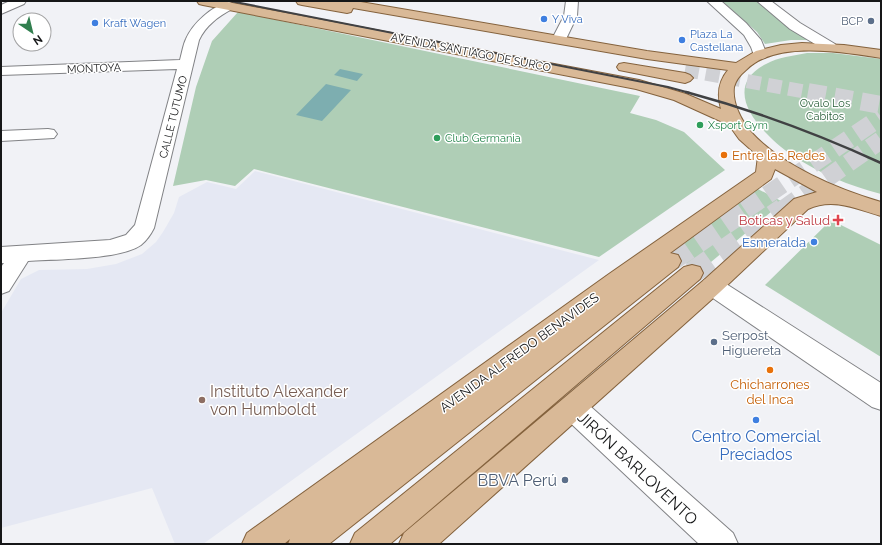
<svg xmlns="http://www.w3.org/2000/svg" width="882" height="545" font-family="Raleway,sans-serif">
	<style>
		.built { fill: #e5e8f3 }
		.green { fill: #afceb6 }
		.water { fill: #7daeb0 }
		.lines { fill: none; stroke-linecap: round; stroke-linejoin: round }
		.primary-tunnel-far2 { stroke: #d0d1d5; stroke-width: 14; stroke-dasharray: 14 7; stroke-linecap: butt }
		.primary-tunnel-far1 { stroke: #d0d1d5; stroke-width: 18; stroke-dasharray: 18 9; stroke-linecap: butt }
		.primary-tunnel { stroke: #d0d1d5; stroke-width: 22; stroke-dasharray: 22 11; stroke-linecap: butt }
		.minor-casing { stroke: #818285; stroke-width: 2 }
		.tertiary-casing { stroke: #818285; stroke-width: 2 }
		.secondary-casing { stroke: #818285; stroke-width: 2 }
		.primary-casing { stroke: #84623d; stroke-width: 2 }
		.minor { fill: #fff; fill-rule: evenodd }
		.tertiary { fill: #fff; fill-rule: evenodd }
		.secondary { fill: #fff; fill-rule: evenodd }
		.primary { fill: #d9b997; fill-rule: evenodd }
		.rail-far1 { stroke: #404143; stroke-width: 2 }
		.rail { stroke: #404143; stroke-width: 2.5 }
		.shop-dot { fill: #3f7fe0; stroke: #fff; stroke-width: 1.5 }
		.service-dot { fill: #5c6f8a; stroke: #fff; stroke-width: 1.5 }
		.leisure-dot { fill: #2e9e5b; stroke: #fff; stroke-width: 1.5 }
		.food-dot { fill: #e8710a; stroke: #fff; stroke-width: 1.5 }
		.health-dot { fill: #e0444e; stroke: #fff; stroke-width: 1.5 }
		.education-dot { fill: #8d6e63; stroke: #fff; stroke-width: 1.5 }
		.labels { text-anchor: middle; stroke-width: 3; stroke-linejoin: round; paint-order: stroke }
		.far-shop-label { font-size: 11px; fill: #366cbe; stroke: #fff; text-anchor: start }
		.far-service-label { font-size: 11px; fill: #4e5e75; stroke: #fff; text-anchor: end }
		.far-street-label { font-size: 11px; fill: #161718; stroke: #fff }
		.far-park-label { font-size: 11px; fill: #2c613c; stroke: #fff }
		.far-leisure-label { font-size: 11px; fill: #27864d; stroke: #fff; text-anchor: start }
		.food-label { font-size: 13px; fill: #c56008; stroke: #fff; text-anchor: start }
		.health-label { font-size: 13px; fill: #be3a42; stroke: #fff; text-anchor: end }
		.shop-label { font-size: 13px; fill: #366cbe; stroke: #fff; text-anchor: end }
		.service-label { font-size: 13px; fill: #4e5e75; stroke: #fff; text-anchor: start }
		.street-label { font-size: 13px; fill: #161718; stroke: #fff }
		.near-education-label { font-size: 16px; fill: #785e54; stroke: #fff; text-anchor: start }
		.near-shop-label { font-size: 16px; fill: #366cbe; stroke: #fff }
		.near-street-label { font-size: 16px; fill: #161718; stroke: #fff }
		.near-service-label { font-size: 16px; fill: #4e5e75; stroke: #fff; text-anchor: end }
	</style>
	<rect width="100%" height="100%" fill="#f1f2f6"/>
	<!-- built -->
	<path class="built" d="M 255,171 L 599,260 L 203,544 L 175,544 L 152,488 L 1,528 L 1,313 L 21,279 L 39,270 L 87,269 L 116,264 L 142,254 L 156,242 L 163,232 L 174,213 L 179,197 L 207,182 L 236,189 Z"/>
	<!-- green -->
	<path class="green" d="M 722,1 L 756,1 L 793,30 L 811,40 L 791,40 L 765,44 L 757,32 Z
		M 238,12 L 640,96 L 630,113 L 656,120 L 684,132 L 725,170 L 599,257 L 254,169 L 235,186 L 206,180 L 173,186 L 196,87 L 212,41 Z
		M 807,53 L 833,53 L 881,59 L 881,194 C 850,186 818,173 792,155 C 763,135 717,89 766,64 C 778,57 793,56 807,53 Z
		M 756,188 L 783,202 L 699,272 L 672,253 Z
		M 831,220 L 881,245 L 881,357 L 765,285 Z"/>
	<!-- water -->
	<path class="water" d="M 340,69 L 363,74 L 357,81 L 334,75 Z
		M 326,84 L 351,90 L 322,121 L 296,115 Z"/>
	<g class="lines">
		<!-- primary-tunnel-far2 -->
		<path class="primary-tunnel-far2" d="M 685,70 L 813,93"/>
		<!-- primary-tunnel-far1 -->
		<path class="primary-tunnel-far1" d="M 808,92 L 881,105
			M 745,210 L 881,117
			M 782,210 L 881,140"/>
		<!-- primary-tunnel -->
		<path class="primary-tunnel" d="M 670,261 L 746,209
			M 692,273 L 783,209"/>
		<!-- minor casing -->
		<g class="minor-casing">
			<path id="minor" d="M 566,1 L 578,1 L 577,16 L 566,39 L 564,42 L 559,43 L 554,42 L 552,39 L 564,16 Z
				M 228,2 L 232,3 L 234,6 L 232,9 C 218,17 206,25 199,40 L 154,228 C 151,234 146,241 141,245 C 120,260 54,259 28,261 L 9,291 L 1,294 L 1,267 L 4,263 L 1,263 L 1,247 L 110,240 L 126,235 L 135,225 L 177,69 L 1,75 L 1,67 L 180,60 C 182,53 183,45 186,39 C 193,23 211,7 228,2 Z
				M 48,129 L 54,130 L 57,134 L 54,138 L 1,141 L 1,131 Z
				M 712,277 L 720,280 L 881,383 L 881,410 L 872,407 L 704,292 L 701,286 L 704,280 Z
				M 573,395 L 582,399 L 733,533 L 738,544 L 699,544 L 564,417 L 560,408 L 564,399 Z"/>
		</g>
		<!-- tertiary casing -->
		<g class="tertiary-casing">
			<path id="tertiary" d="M 10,1 L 26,1 L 24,4 L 1,14 L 1,5 Z"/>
		</g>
		<!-- secondary casing -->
		<g class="secondary-casing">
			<path id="secondary" d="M 707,1 L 721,1 L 746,23 L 761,40 L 767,55 L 765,58 L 760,59 L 755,58 L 751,47 L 744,35 Z
				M 757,1 L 771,1 L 800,23 L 835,44 L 837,47 L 835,50 L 830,51 L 825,50 L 790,29 Z"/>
		</g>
		<!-- primary casing -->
		<g class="primary-casing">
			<path id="primary" d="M 197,1 L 222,1 L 639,80 L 686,94 L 721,109 C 717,95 718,82 728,70 L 647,59 L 353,8 L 351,12 L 347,13 L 302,5 L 298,4 L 296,1 L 355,1 L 647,51 L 736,63 L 756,51 L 781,45 L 802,43 L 844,45 L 881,50 L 881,58 C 844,52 775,40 746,70 C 740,75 736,80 734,87 C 732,103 741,120 751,132 C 782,166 837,189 881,202 L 881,216 C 857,209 833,197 808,209 L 720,292 L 439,544 L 399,544 L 404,533 L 704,280 L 794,199 L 817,192 L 775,169 L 771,179 L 670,253 L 678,255 L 681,261 L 678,267 L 329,544 L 288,544 L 290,539 L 284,544 L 242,544 L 247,533 L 609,274 L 756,172 L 758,156 L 739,139 L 729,125 L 674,100 L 636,89 L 203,5 L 199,4 Z
				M 624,63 L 685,73 L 690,75 L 693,78 L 690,81 L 685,83 L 619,70 L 617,67 L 619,64 Z
				M 692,265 L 700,267 L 703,273 L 700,279 L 390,544 L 350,544 L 355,533 L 684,267 Z"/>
		</g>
		<!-- minor -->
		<use href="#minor" class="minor"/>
		<!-- tertiary -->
		<use href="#tertiary" class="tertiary"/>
		<!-- secondary -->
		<use href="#secondary" class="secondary"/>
		<!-- primary -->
		<use href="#primary" class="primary"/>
		<!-- rail-far1 -->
		<path class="rail-far1" d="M 230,1 L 668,87 L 690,93"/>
		<!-- rail -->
		<path class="rail" d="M 686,92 C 753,110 818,134 881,163"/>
	</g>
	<!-- markers -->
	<g class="shop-dot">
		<circle cx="544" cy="19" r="4"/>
		<circle cx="95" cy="23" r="4"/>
		<circle cx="682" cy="40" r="4"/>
		<circle cx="814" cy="242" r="4"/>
		<circle cx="756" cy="420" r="4"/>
	</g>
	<g class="service-dot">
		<circle cx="871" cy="21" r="4"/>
		<circle cx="714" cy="342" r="4"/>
		<circle cx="565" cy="480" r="4"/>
	</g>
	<g class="leisure-dot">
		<circle cx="700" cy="125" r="4"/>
		<circle cx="437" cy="138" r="4"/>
	</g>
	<g class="food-dot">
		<circle cx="724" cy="155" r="4"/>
		<circle cx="770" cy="370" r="4"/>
	</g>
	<path class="health-dot" d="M836 214h4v4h4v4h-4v4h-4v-4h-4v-4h4z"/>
	<circle class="education-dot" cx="202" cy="400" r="4"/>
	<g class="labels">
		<!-- far-shop labels -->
		<g class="far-shop-label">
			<text x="552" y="23">Y Viva</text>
			<text x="103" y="27">Kraft Wagen</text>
			<text x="690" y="38">Plaza La<tspan x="690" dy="13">Castellana</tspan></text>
		</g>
		<!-- far-service labels -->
		<g class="far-service-label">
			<text x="863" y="25">BCP</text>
		</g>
		<!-- far-street labels -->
		<g class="far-street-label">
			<text transform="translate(471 52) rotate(11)" y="4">AVENIDA SANTIAGO DE SURCO</text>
			<text transform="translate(94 68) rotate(-2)" y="4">MONTOYA</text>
			<text transform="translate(173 117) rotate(-76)" y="4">CALLE TUTUMO</text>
		</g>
		<!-- far-park labels -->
		<g class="far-park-label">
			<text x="825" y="107">Ovalo Los<tspan x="825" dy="13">Cabitos</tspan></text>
		</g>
		<!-- far-leisure labels -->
		<g class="far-leisure-label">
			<text x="708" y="129">Xsport Gym</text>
			<text x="445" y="142">Club Germania</text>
		</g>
		<!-- food labels -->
		<g class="food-label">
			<text x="732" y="160">Entre las Redes</text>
			<text x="770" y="389" text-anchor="middle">Chicharrones<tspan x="770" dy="15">del Inca</tspan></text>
		</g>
		<!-- health labels -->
		<g class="health-label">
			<text x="830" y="225">Boticas y Salud</text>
		</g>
		<!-- shop labels -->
		<g class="shop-label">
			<text x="806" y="247">Esmeralda</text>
		</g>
		<!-- service labels -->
		<g class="service-label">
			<text x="722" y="340">Serpost<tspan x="722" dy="15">Higuereta</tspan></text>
		</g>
		<!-- street labels -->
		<g class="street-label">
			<text transform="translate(519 352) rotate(-36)" y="5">AVENIDA ALFREDO BENAVIDES</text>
		</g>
		<!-- near-education labels -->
		<g class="near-education-label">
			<text x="210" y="397">Instituto Alexander<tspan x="210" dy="18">von Humboldt</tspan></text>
		</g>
		<!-- near-shop labels -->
		<g class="near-shop-label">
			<text x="756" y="442">Centro Comercial<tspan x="756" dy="18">Preciados</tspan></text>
		</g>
		<!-- near-street labels -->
		<g class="near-street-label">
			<text transform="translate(638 468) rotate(43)" y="6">JIRÓN BARLOVENTO</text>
		</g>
		<!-- near-service labels -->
		<g class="near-service-label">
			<text x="557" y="486">BBVA Perú</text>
		</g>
	</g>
	<!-- border -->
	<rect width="882" height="545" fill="none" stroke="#161718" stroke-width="4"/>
	<!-- north arrow -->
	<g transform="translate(32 32) rotate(145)"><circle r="19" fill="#ffffff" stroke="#a2a2a3"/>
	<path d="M0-3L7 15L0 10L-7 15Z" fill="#317f4f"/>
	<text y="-6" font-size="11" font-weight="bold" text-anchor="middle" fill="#161718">N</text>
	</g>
</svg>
